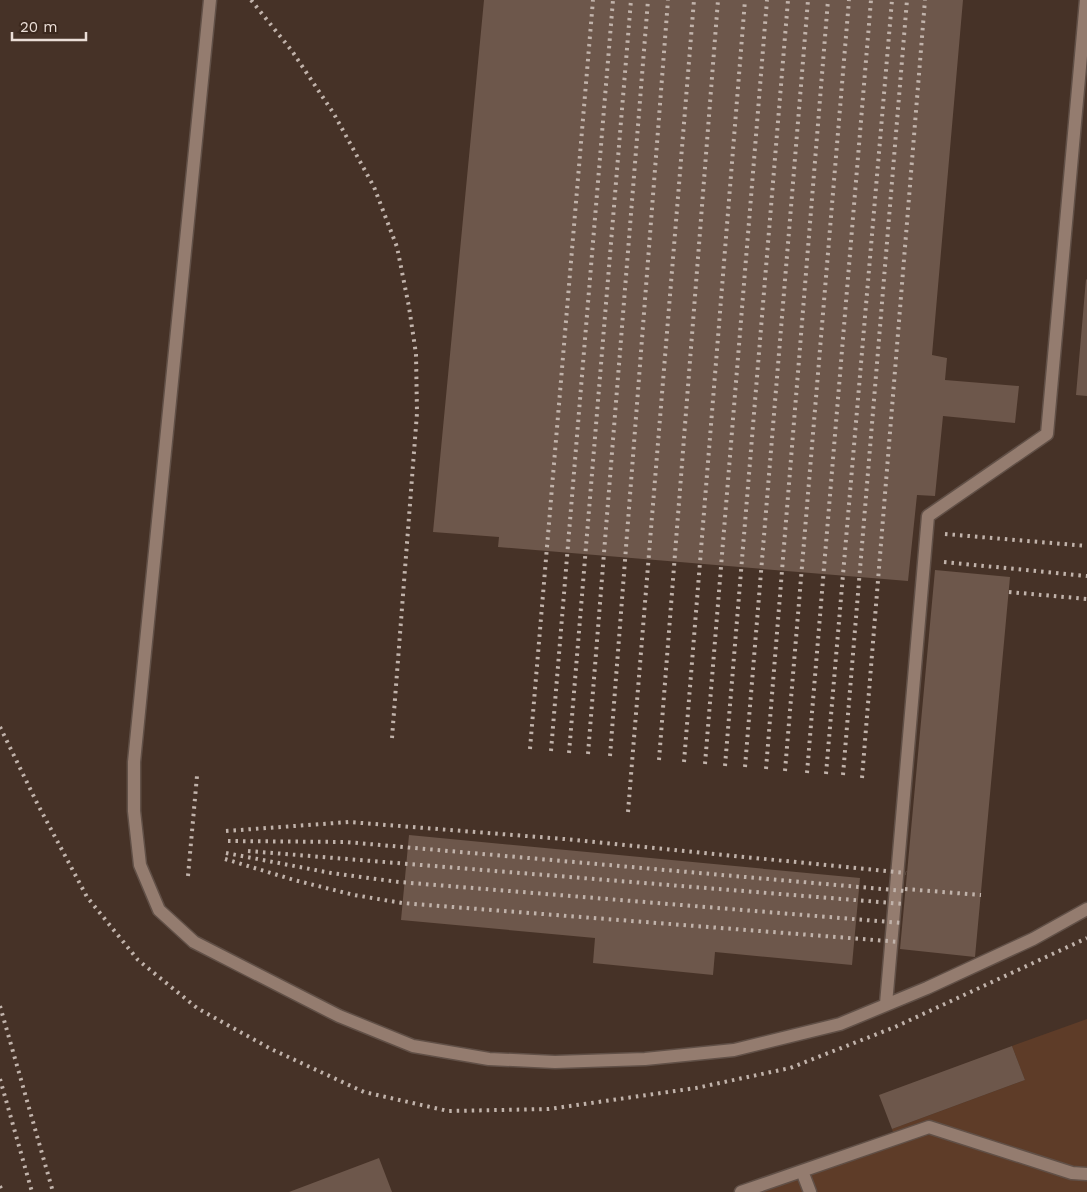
<svg xmlns="http://www.w3.org/2000/svg" width="1087" height="1192" font-family="'Work Sans',sans-serif">
	<style>
		.green { fill: #5e3c28 }
		.building { fill: #6d574b }
		.lines { fill: none; stroke-linecap: round; stroke-linejoin: round }
		.minor-casing { stroke: #615047; stroke-width: 15 }
		.minor { stroke: #947c6f; stroke-width: 12 }
		.rail { stroke: #c1b3ab; stroke-width: 4; stroke-dasharray: 2.5 5; stroke-linecap: butt }
	</style>
	<rect width="100%" height="100%" fill="#463227"/>
	<!-- green -->
	<path class="green" d="M 1087,1019 L 1087,1192 L 741,1192 L 895,1138 L 892,1129 L 1025,1080 L 1012,1046 Z"/>
	<!-- building -->
	<path class="building" d="M 484,0 L 963,0 L 932,355 L 947,358 L 945,380 L 1019,386 L 1015,423 L 943,416 L 935,496 L 917,495 L 908,581 L 498,547 L 499,537 L 433,532 Z
		M 1086,279 L 1087,280 L 1087,396 L 1076,395 Z
		M 935,570 L 1010,577 L 975,957 L 900,949 Z
		M 409,835 L 860,878 L 852,965 L 715,952 L 713,975 L 593,963 L 595,938 L 401,920 Z
		M 1012,1046 L 1025,1080 L 892,1129 L 879,1095 Z
		M 379,1158 L 392,1192 L 289,1192 Z"/>
	<g class="lines">
		<!-- minor casing -->
		<g class="minor-casing">
			<path id="minor" d="M 210,0 L 134,762 L 134,811 L 140,865 L 159,910 L 194,942 L 339,1016 L 413,1046 L 489,1059 L 555,1062 L 645,1059 L 734,1050 L 840,1024 L 927,988 L 1033,939 L 1087,909
				M 886,1004 L 928,516 L 1047,434 L 1086,0
				M 802,1171 L 810,1192
				M 741,1192 L 929,1127 L 1072,1173 L 1087,1174"/>
		</g>
		<!-- minor -->
		<use href="#minor" class="minor"/>
		<!-- rail -->
		<path class="rail" d="M 251,0 L 292,51 L 334,114 L 374,187 L 397,247 L 409,307 L 416,354 L 417,413 L 392,738
			M 945,534 L 1087,546
			M 944,562 L 1087,576
			M 1009,592 L 1087,599
			M 0,727 L 37,803 L 87,897 L 138,960 L 197,1008 L 271,1049 L 364,1092 L 448,1111 L 549,1109 L 696,1088 L 790,1068 L 895,1027 L 1087,938
			M 530,749 L 593,0
			M 551,751 L 613,0
			M 569,753 L 631,0
			M 588,754 L 648,0
			M 610,756 L 668,0
			M 659,760 L 718,0
			M 684,762 L 745,0
			M 705,764 L 767,0
			M 725,766 L 788,0
			M 745,767 L 808,0
			M 766,769 L 828,0
			M 785,771 L 849,0
			M 807,773 L 871,0
			M 826,774 L 892,0
			M 843,775 L 907,0
			M 862,778 L 925,0
			M 628,812 L 694,0
			M 226,831 L 349,822 L 564,839 L 906,873
			M 228,841 L 346,842 L 905,891
			M 248,851 L 904,904
			M 226,853 L 331,873 L 399,882 L 902,923
			M 225,859 L 294,880 L 354,895 L 402,903 L 900,942
			M 188,876 L 197,776
			M 905,889 L 981,895
			M 0,1006 L 53,1192
			M 0,1079 L 32,1192
			M 0,1186 L 2,1192"/>
	</g>
	<!-- scale -->
	<path d="M12 32v8h74v-8" fill="none" stroke="#ebded7" stroke-width="2.5"/>
	<text x="20" y="32" font-size="15" fill="#ebded7" stroke="#3b281d" stroke-width="4" paint-order="stroke">20 m</text>
</svg>
